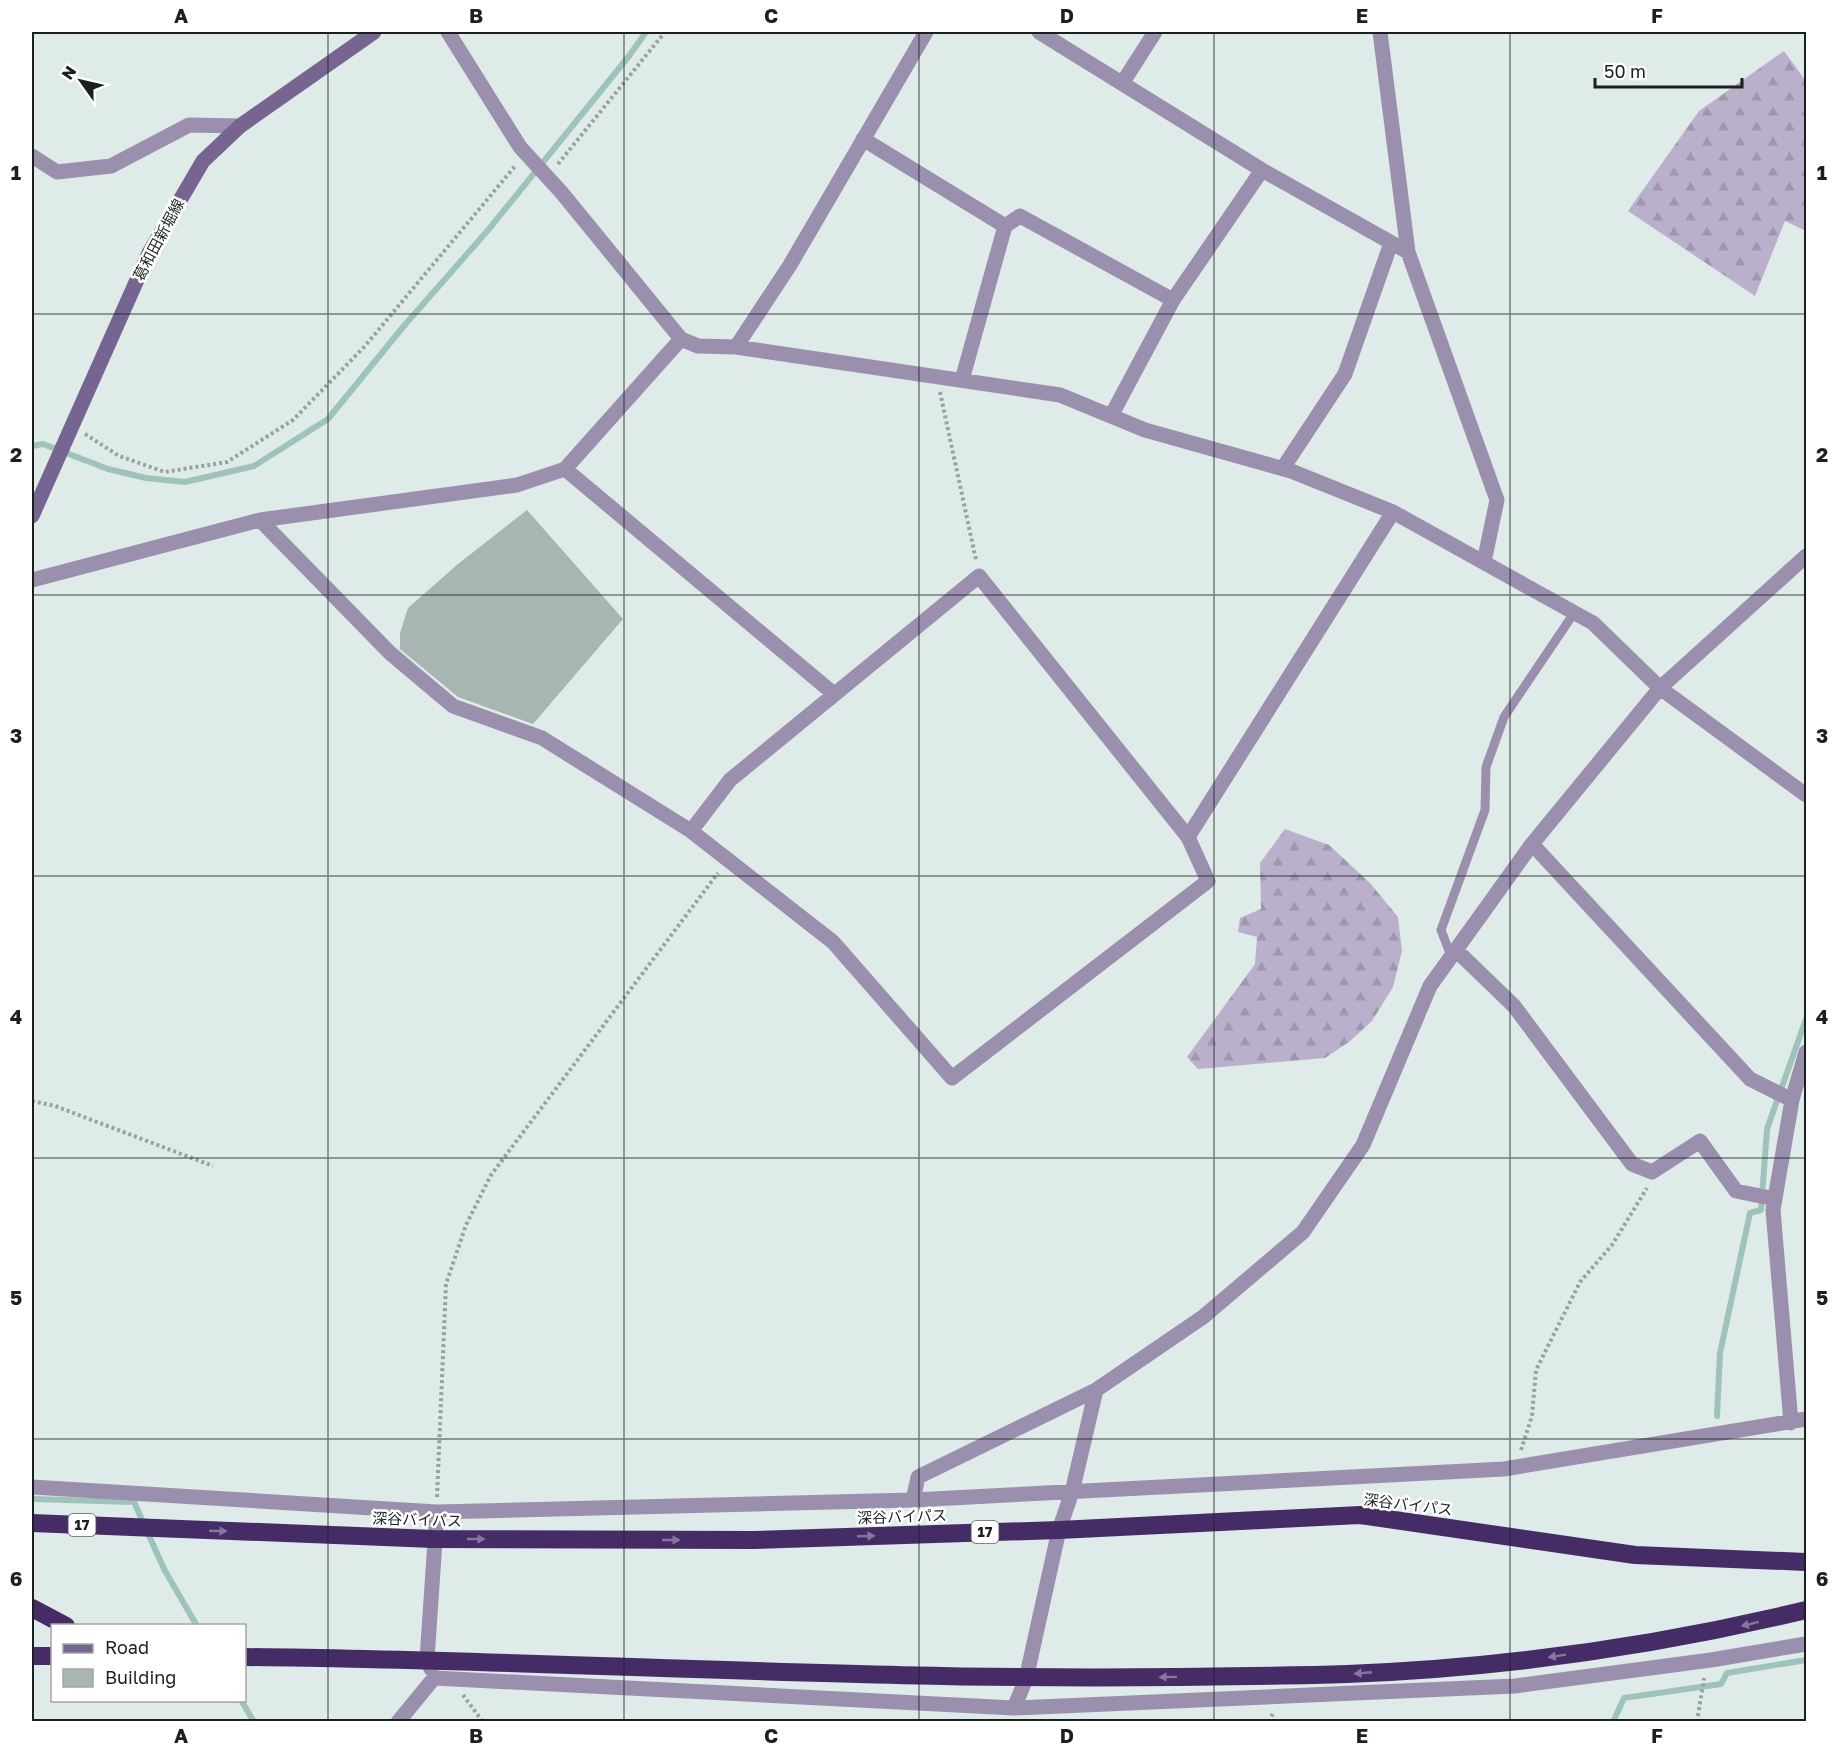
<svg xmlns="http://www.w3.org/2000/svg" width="1838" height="1753" font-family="'Golos Text','Noto Sans JP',sans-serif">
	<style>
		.forest { fill: url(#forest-firs) }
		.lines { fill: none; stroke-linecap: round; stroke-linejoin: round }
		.stream { stroke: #9ec3bb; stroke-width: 6 }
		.building { fill: #a8b5b2 }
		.path { stroke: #98a2a0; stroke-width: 4; stroke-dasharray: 3 3; stroke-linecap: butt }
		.lane { stroke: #9a90ae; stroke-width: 9 }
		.street { stroke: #9a90ae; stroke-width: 15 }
		.secondary { stroke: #756590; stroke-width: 15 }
		.highway { stroke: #462c67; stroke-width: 18 }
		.oneway { fill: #87769c }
		.grid { fill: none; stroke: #1b201f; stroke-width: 1.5; stroke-opacity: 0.55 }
		.labels { text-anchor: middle; stroke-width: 5; stroke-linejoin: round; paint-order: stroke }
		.shield { fill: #fff; stroke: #5f6362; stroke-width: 1.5 }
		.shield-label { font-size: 14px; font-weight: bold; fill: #1b201f }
		.street-label { font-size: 15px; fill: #1b201f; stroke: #fff }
		.neatline { fill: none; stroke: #1b201f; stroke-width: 2 }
		.grid-label { font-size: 20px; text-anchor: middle; font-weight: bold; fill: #1b201f }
	</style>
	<defs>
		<pattern id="forest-firs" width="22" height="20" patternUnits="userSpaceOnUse" patternTransform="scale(1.5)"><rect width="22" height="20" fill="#bab0cc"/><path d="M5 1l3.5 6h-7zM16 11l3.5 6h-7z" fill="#9f97af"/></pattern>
	</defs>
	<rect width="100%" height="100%" fill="#deebe8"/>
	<!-- forest -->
	<path class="forest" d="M 1784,51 L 1806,81 L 1806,231 L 1785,221 L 1755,296 L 1628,211 L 1699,111 Z
		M 1285,829 L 1329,845 L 1370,883 L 1398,917 L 1402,951 L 1393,987 L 1372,1021 L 1349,1042 L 1325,1058 L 1198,1069 L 1187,1057 L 1255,964 L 1257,937 L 1238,932 L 1240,918 L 1261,909 L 1260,863 Z"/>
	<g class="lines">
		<!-- stream -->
		<path class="stream" d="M 32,446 L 43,444 L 108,469 L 146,478 L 185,482 L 254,466 L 328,419 L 403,327 L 489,229 L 629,56 L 646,32
			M 1717,1416 L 1720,1353 L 1750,1213 L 1761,1210 L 1767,1129 L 1806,1019
			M 32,1499 L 134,1502 L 164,1569 L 197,1626
			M 241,1700 L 254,1722
			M 1613,1722 L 1624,1698 L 1721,1684 L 1727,1673 L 1806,1660"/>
	</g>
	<!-- building -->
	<path class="building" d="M 527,510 L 623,619 L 533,724 L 458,697 L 400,649 L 400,633 L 408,608 L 458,564 Z"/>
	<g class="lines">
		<!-- path -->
		<path class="path" d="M 558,164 L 665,32
			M 940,392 L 976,560
			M 85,434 L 119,456 L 165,472 L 227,462 L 293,420 L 365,346 L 516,165
			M 32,1101 L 55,1106 L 213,1166
			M 1521,1450 L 1532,1416 L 1536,1370 L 1580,1282 L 1612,1245 L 1647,1188
			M 437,1497 L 446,1284 L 466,1225 L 491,1175 L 718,873
			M 463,1695 L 483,1722
			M 1269,1722 L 1274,1711
			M 1697,1722 L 1704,1678"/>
		<!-- lane -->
		<path class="lane" d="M 1451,956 L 1441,930 L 1485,810 L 1486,767 L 1504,717 L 1574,613"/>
		<!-- street -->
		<path class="street" d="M 448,32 L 520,147 L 562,193 L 681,339 L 698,346 L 736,347 L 1060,395 L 1145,430 L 1291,471 L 1393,512 L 1593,623 L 1660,688 L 1806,795
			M 1039,32 L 1262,170 L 1408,252
			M 1380,32 L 1408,252 L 1497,500 L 1484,562
			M 1123,82 L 1155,32
			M 863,139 L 1005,226 L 1020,216 L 1173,300
			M 32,156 L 57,172 L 111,166 L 189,125 L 240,126
			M 736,347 L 790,265 L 926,32
			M 962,380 L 1005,226
			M 1111,416 L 1173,300 L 1262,170
			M 1283,468 L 1345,374 L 1391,243
			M 565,469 L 834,694
			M 260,520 L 390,653 L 453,706 L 542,738 L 691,831 L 833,942 L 952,1078 L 1208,881 L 1188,837 L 979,576 L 730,780 L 691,831
			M 32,580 L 260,520 L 517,485 L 565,469 L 681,339
			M 1188,837 L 1393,512
			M 1532,844 L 1750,1079 L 1792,1100
			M 1456,950 L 1514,1006 L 1632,1164 L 1652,1172 L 1700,1141 L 1736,1191 L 1775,1199
			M 1791,1423 L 1773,1210 L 1792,1100 L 1806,1052
			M 32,1487 L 437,1512 L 913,1500 L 1504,1469 L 1806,1419
			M 913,1500 L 918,1477 L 1096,1390 L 1203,1317 L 1303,1232 L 1363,1145 L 1430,986 L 1532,844 L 1660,688 L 1806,556
			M 431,1669 L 427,1659 L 437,1512
			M 434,1678 L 1014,1708 L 1515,1686 L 1711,1660 L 1806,1644
			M 1014,1708 L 1026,1679 L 1059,1530 L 1072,1492 L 1096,1390
			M 398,1722 L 434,1678"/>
		<!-- secondary -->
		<path class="secondary" d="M 32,516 L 149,253 L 203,161 L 240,126 L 374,32"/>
		<!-- highway -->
		<path class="highway" d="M 32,1523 L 433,1539 L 753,1540 L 1059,1530 L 1360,1515 L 1635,1555 L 1806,1562
			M 32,1608 L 66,1626
			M 32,1656 L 52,1656
			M 244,1657 C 554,1660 864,1681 1174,1677 C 1231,1676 1289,1676 1347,1674 C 1501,1668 1657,1646 1806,1610"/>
	</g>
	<!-- one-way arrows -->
	<defs><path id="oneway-solid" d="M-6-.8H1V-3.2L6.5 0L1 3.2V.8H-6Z" transform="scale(1.5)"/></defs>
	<g class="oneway">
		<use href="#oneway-solid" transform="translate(218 1531) rotate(2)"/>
		<use href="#oneway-solid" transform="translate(866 1536) rotate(-2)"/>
		<use href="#oneway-solid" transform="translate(476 1539)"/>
		<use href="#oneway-solid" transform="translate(671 1540)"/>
		<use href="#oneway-solid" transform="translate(1750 1624) rotate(166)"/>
		<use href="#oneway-solid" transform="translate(1557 1656) rotate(171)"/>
		<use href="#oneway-solid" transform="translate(1363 1673) rotate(175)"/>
		<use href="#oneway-solid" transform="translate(1168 1677) rotate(179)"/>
	</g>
	<!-- grid -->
	<path class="grid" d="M 328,32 L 328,1722M 624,32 L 624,1722M 919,32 L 919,1722M 1214,32 L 1214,1722M 1510,32 L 1510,1722M 32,314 L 1806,314M 32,595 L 1806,595M 32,876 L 1806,876M 32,1158 L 1806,1158M 32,1439 L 1806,1439"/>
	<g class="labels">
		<!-- shield labels -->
		<g class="shield">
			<rect x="68.5" y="1514" width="27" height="22" rx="4.5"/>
			<rect x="971.5" y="1521" width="27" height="22" rx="4.5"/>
		</g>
		<g class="shield-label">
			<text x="82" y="1530">17</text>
			<text x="985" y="1537">17</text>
		</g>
		<!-- street labels -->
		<g class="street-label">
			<text transform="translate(159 240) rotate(-62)" y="5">葛和田新堀線</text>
			<text transform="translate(1408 1505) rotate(7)" y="5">深谷バイパス</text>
			<text transform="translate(902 1517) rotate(-2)" y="5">深谷バイパス</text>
			<text transform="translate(417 1520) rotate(2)" y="5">深谷バイパス</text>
		</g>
	</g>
	<!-- border -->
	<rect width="1838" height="1753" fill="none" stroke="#ffffff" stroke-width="66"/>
	<!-- legend -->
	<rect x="51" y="1624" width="195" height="78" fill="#ffffff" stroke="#a4a6a5" stroke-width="1.5"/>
	<rect x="63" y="1644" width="30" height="9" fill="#756590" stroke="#a4a6a5" stroke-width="1.5"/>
	<text x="105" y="1654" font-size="18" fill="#1b201f">Road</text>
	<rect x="63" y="1669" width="30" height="18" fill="#a8b5b2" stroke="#a4a6a5" stroke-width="1.5"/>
	<text x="105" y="1684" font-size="18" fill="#1b201f">Building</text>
	<!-- north arrow -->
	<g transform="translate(81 81) rotate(304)" stroke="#ffffff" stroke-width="4.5" paint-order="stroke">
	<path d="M0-4.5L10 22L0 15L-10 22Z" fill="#1b201f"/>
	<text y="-9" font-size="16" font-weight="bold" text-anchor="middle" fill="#1b201f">N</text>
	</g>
	<!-- scale -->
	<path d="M1595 78v9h147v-9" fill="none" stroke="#1b201f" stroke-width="3"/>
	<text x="1604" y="78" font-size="18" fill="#1b201f" stroke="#ffffff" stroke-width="4.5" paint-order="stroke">50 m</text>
	<rect x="33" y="33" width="1772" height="1687" class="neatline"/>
	<g class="grid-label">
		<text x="181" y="23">A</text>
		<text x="476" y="23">B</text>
		<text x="771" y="23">C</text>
		<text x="1067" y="23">D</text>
		<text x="1362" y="23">E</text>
		<text x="1657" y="23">F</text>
		<text x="16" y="180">1</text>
		<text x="1822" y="180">1</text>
		<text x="16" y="462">2</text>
		<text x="1822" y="462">2</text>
		<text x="16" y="743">3</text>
		<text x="1822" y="743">3</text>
		<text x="16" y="1024">4</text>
		<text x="1822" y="1024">4</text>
		<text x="16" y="1305">5</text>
		<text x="1822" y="1305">5</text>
		<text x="16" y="1586">6</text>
		<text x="1822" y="1586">6</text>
		<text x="181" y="1743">A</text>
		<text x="476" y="1743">B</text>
		<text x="771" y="1743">C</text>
		<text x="1067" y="1743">D</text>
		<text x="1362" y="1743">E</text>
		<text x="1657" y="1743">F</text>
	</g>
</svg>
